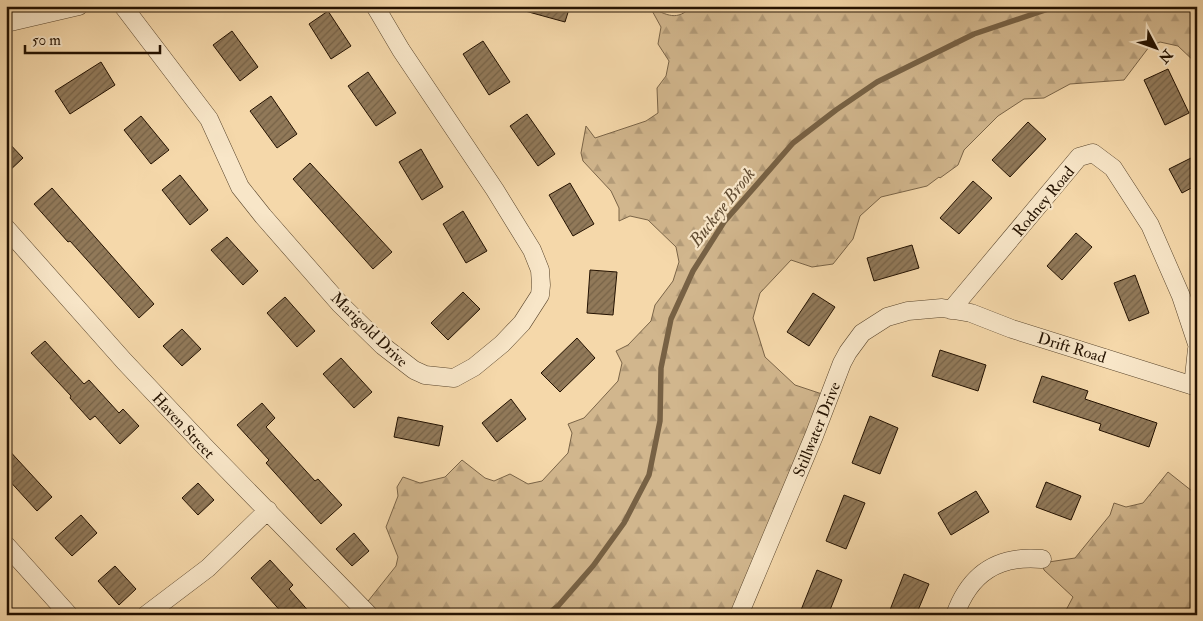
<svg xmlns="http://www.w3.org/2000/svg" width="1203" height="621" font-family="'IM FELL Double Pica',serif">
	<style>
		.forest { fill: url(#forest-firs); stroke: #7a6447 }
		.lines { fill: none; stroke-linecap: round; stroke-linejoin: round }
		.stream { stroke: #776144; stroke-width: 5.5 }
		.building { fill: url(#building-hatch); stroke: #241201 }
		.minor-casing { stroke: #58442b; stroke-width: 19 }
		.minor { stroke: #f8e6c8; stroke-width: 18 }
		.labels { text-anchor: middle; stroke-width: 4.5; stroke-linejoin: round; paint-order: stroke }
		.street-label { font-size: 16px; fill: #241201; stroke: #f8e6c8 }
		.water-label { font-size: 18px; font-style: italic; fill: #624d33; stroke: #f8e6c8 }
	</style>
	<defs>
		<pattern id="forest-firs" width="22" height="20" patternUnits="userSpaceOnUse" patternTransform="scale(1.25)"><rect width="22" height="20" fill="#d1b68d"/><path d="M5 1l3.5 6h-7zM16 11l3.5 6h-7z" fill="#b39b78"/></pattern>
		<pattern id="building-hatch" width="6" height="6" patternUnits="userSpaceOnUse" patternTransform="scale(1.25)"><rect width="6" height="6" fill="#917959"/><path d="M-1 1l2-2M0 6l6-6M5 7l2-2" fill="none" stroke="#766247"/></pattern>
	</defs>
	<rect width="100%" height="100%" fill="#f5d8aa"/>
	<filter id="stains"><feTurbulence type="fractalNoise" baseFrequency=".004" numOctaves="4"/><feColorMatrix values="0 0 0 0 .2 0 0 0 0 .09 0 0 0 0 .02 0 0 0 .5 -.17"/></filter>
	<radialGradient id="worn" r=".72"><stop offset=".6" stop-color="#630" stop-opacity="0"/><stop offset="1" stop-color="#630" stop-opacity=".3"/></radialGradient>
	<!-- forest -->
	<path class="forest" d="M 692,6 L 1197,6 L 1197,64 L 1178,46 L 1160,42 L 1149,47 L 1124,80 L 1070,84 L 1044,98 L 1024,99 L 998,116 L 964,150 L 958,165 L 940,178 L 939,177 L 927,186 L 881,197 L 860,216 L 853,239 L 833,264 L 812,267 L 791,260 L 760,293 L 753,318 L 765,357 L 795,385 L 828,396 L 740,615 L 357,615 L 396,566 L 398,557 L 386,527 L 398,496 L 397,487 L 403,477 L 420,483 L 445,477 L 462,460 L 485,478 L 494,481 L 510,474 L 528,484 L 542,481 L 568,453 L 572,433 L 568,424 L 584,418 L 618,381 L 622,363 L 616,351 L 628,345 L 651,321 L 655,305 L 673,281 L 679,262 L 676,247 L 648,220 L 630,216 L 619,221 L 619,208 L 611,191 L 583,161 L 581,153 L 586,126 L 595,138 L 646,121 L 658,113 L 657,88 L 666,76 L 669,61 L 658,44 L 661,27 L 650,7 C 667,15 677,22 692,6 Z
		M 1168,472 L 1197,495 L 1197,615 L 1059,615 L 1065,612 L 1073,597 L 1044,570 L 1042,563 L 1075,558 L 1110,515 L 1114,503 L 1126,507 L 1143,503 Z"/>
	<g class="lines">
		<!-- stream -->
		<path class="stream" d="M 547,615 L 558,606 L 593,566 L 624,523 L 649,475 L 660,421 L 661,368 L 671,319 L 693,271 L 724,222 L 793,143 L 836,110 L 877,82 L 974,34 L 1057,6"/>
	</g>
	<!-- building -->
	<path class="building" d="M 526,6 L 570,6 L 565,22 L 525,11 Z
		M 328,11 L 351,46 L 331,59 L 309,24 Z
		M 232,31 L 258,67 L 240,81 L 213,45 Z
		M 483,41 L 510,82 L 489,95 L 463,54 Z
		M 101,62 L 115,85 L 70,114 L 55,91 Z
		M 1168,69 L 1189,113 L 1165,125 L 1144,80 Z
		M 368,72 L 396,113 L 376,126 L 348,86 Z
		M 271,96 L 297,134 L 277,148 L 250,111 Z
		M 527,114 L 555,154 L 538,166 L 510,126 Z
		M 141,116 L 169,150 L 151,164 L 124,130 Z
		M 1028,122 L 1046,139 L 1010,177 L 992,160 Z
		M 6,140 L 23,158 L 6,174 Z
		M 421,149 L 443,187 L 422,200 L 399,162 Z
		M 1197,155 L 1197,185 L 1182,193 L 1169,169 Z
		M 310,163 L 392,252 L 373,269 L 293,179 Z
		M 180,175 L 208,210 L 190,225 L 162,190 Z
		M 973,181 L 992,198 L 959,234 L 940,218 Z
		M 570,183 L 594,224 L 573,236 L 549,195 Z
		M 52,188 L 154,304 L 139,318 L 70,241 L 68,242 L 34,204 Z
		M 463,211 L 487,251 L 466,263 L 443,224 Z
		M 1076,233 L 1092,247 L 1062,280 L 1047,266 Z
		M 227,237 L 258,271 L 243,285 L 211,250 Z
		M 912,245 L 919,268 L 874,281 L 867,258 Z
		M 590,270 L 617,272 L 613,315 L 587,313 Z
		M 1135,275 L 1149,313 L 1129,321 L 1114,283 Z
		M 463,292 L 480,309 L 448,340 L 431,323 Z
		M 813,293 L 835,307 L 809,346 L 787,332 Z
		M 285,297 L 315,331 L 297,347 L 267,313 Z
		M 182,329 L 201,349 L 182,366 L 163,346 Z
		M 577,338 L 595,358 L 560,392 L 541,373 Z
		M 45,341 L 84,384 L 89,380 L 119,413 L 123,409 L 139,426 L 120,444 L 95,416 L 90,420 L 70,398 L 71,396 L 31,353 Z
		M 940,350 L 986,365 L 978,391 L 932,376 Z
		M 341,358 L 372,392 L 354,408 L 323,374 Z
		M 1042,376 L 1088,391 L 1085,399 L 1157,423 L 1149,447 L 1099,430 L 1101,424 L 1033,402 Z
		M 511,399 L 526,419 L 497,442 L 482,423 Z
		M 262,403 L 275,418 L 266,427 L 315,481 L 318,479 L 342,505 L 321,524 L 266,463 L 269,460 L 237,425 Z
		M 870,416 L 898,428 L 880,474 L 852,463 Z
		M 398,417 L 443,426 L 439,446 L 394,437 Z
		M 6,447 L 52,497 L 37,511 L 6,477 Z
		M 1046,482 L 1081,496 L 1071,520 L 1036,507 Z
		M 198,483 L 214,500 L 198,515 L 182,498 Z
		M 976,491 L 989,512 L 951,535 L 938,513 Z
		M 844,495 L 865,503 L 846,549 L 826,541 Z
		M 81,515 L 97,533 L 72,556 L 55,538 Z
		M 354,533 L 369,551 L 352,566 L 336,549 Z
		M 270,560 L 293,585 L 289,589 L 312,615 L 284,615 L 251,578 Z
		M 115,566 L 136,589 L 119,605 L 98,581 Z
		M 817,570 L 842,580 L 828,615 L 799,615 Z
		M 904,574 L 929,584 L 916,615 L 888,615 Z"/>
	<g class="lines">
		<!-- minor casing -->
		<g class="minor-casing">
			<path id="minor" d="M 123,6 L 209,119 L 240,187 L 263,216 L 340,304 L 383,346 L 414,370 L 425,375 L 454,378 L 474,367 L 502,344 L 522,323 L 540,295 L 541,285 L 540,270 L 532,250 L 495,190 L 401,50 L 375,6
				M 6,23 L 79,6
				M 6,228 L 124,361 L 206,448 L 369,615
				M 951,310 L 1079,157 L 1093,153 L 1113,168 L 1150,225 L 1181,296 L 1197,344
				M 1193,386 L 1197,349
				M 6,545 L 69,615
				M 146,615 L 208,568 L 268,510
				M 739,615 L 814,436 L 842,363 L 848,352 L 862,333 L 887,317 L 908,311 L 942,308 L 971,313 L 1012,329 L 1197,387
				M 955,615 C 970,573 998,555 1042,559"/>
		</g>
		<!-- minor -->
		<use href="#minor" class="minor"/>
	</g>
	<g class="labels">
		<!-- street labels -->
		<g class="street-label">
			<text transform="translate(1043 201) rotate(-50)" y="6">Rodney Road</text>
			<text transform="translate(370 329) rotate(44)" y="6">Marigold Drive</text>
			<text transform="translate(1072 347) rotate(17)" y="6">Drift Road</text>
			<text transform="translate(184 425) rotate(47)" y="6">Haven Street</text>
			<text transform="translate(816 429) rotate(-68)" y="6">Stillwater Drive</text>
		</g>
		<!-- water labels -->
		<g class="water-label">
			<text transform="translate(722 207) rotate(-52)" y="6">Buckeye Brook</text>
		</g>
	</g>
	<!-- margin -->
	<rect width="1203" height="621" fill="none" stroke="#f5d8aa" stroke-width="25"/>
	<rect x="8" y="8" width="1188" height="606" fill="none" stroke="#241201" stroke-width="2.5"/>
	<rect x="12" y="12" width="1178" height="596" fill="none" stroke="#241201"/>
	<!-- north arrow -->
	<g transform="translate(1156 48) rotate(131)" stroke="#f8e6c8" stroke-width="4" paint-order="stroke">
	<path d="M0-4L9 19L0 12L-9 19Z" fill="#241201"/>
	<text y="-8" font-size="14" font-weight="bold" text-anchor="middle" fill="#241201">N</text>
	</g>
	<!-- scale -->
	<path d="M25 45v8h135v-8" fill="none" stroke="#241201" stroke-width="2.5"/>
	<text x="32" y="45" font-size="15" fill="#241201" stroke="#f8e6c8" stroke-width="4" paint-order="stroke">50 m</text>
	<rect width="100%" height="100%" filter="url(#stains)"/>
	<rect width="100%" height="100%" fill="url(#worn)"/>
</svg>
